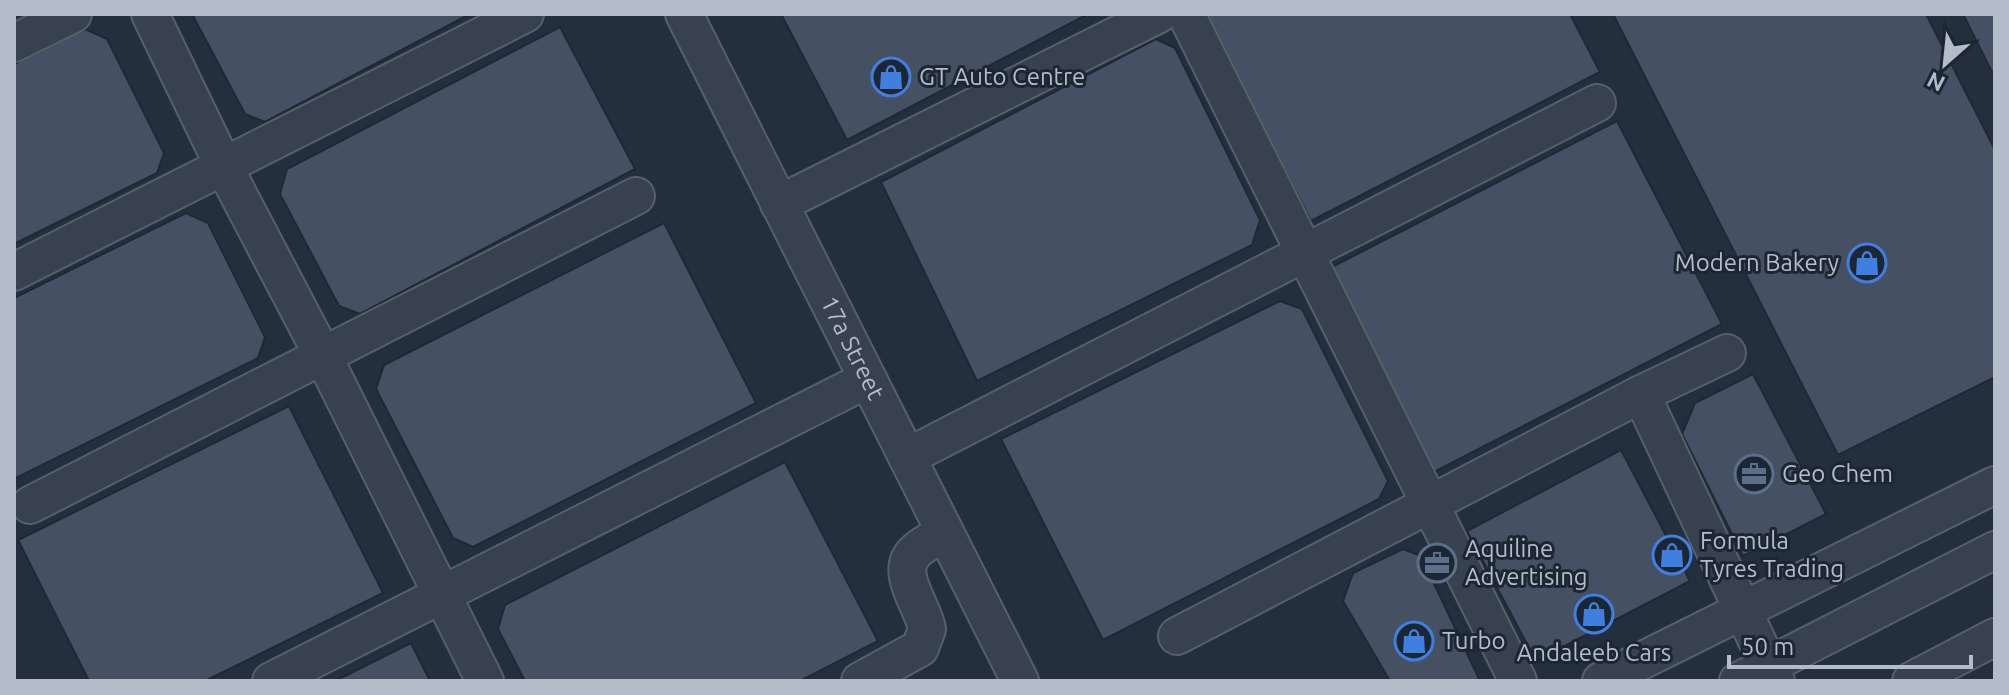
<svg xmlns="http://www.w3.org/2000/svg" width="2009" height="695" font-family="Ubuntu,sans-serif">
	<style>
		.building { fill: #455162; stroke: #1f2835; stroke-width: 2 }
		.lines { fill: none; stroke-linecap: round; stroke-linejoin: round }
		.minor-casing { stroke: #565f6c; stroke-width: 40 }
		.minor { stroke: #38414e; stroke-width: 36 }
		.labels { text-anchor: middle; stroke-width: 6; stroke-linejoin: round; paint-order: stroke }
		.poi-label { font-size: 24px; fill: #b4bcc9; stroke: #1d2633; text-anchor: start }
		.street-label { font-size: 24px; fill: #b4bcc9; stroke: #1d2633 }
	</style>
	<rect width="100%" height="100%" fill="#242f3e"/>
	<!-- building -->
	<path class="building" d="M 192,14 L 470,14 L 265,122 L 245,114 Z
		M 781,14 L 1088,14 L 847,140 Z
		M 1211,14 L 1570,14 L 1600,72 L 1311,221 L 1205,17 Z
		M 1613,14 L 1926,14 L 1995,150 L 1995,377 L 1838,455 Z
		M 1963,14 L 1995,14 L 1995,78 Z
		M 560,27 L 635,169 L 360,314 L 339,306 L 280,194 L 287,169 Z
		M 85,29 L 107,39 L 164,153 L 157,173 L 14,244 L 14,64 Z
		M 1156,39 L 1175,48 L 1260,220 L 1252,245 L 977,381 L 881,182 Z
		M 1617,121 L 1722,324 L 1432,473 L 1326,270 Z
		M 186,213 L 208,223 L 265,337 L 258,358 L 14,479 L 14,298 Z
		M 664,223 L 756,403 L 473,547 L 453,538 L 376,389 L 384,365 Z
		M 1280,301 L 1302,309 L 1388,481 L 1379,499 L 1103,640 L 1001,439 Z
		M 1753,374 L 1826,514 L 1743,556 L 1682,434 L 1695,403 Z
		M 289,406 L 383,593 L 205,681 L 89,681 L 18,540 Z
		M 1621,450 L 1690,581 L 1536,661 L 1467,531 Z
		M 785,462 L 878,641 L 800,681 L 525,681 L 498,629 L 505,605 Z
		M 1403,549 L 1421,556 L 1480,681 L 1390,681 L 1343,601 L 1353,573 Z
		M 411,643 L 430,681 L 335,681 Z"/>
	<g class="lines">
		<!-- minor casing -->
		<g class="minor-casing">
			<g id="minor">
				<path d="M 150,14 L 224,167 L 323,356 L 485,681"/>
				<path id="s1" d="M 684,14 L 1020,681"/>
				<path d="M 1186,14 L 1518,681"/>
				<path d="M 14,43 L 73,14"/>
				<path d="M 779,204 L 1159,14"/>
				<path d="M 14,272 L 525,14"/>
				<path d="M 1641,394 L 1776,681"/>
				<path d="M 907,457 L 1597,103"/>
				<path d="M 30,505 L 636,196"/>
				<path d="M 1177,636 L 1641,394 L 1727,353"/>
				<path d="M 271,681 L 868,379"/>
				<path d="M 860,681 L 920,648 L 927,629 C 923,605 892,571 917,550 C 925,543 936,538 945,533"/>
				<path d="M 1601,681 L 1995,485"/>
				<path d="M 1738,681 L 1995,550"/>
				<path d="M 1911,681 L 1995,637"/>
			</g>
		</g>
		<!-- minor -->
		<use href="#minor" class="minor"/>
	</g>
	<!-- icons -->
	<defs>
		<g id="shop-ring" transform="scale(2)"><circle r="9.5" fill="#1d2633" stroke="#3f7fe0" stroke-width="1.5"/><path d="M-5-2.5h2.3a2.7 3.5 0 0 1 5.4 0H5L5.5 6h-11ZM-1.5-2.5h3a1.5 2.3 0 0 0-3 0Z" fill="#3f7fe0"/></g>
		<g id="office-ring" transform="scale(2)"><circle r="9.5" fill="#1d2633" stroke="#5c6f8a" stroke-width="1.5"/><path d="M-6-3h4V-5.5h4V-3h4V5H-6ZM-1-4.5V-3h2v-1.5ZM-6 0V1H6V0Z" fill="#5c6f8a"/></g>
	</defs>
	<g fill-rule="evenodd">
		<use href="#shop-ring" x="891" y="77"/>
		<use href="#shop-ring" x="1867" y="263"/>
		<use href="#office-ring" x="1754" y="474"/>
		<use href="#shop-ring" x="1672" y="555"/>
		<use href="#office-ring" x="1437" y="563"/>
		<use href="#shop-ring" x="1594" y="614"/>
		<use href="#shop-ring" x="1414" y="641"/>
	</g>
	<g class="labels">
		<!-- poi labels -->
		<g class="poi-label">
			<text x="919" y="85">GT Auto Centre</text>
			<text x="1839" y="271" text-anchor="end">Modern Bakery</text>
			<text x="1782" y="482">Geo Chem</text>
			<text x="1700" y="549">Formula<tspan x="1700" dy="28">Tyres Trading</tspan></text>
			<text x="1465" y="557">Aquiline<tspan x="1465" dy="28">Advertising</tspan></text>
			<text x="1442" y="649">Turbo</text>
			<text x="1594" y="661" text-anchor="middle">Andaleeb Cars</text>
		</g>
		<!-- street labels -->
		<g class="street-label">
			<text dy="8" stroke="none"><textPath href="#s1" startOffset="374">17a Street</textPath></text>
		</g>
	</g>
	<!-- border -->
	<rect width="2009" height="695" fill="none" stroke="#b4bcc9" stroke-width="32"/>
	<!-- north arrow -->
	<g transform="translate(1945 64) rotate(207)" stroke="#1d2633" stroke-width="6" paint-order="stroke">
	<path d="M0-6L14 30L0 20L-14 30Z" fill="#b4bcc9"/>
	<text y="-12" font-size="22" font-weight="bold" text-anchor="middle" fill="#b4bcc9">N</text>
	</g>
	<!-- scale -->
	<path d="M1729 655v12h242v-12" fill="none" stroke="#b4bcc9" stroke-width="4"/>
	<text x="1741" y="655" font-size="24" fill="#b4bcc9" stroke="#1d2633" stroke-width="6" paint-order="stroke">50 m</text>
</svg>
